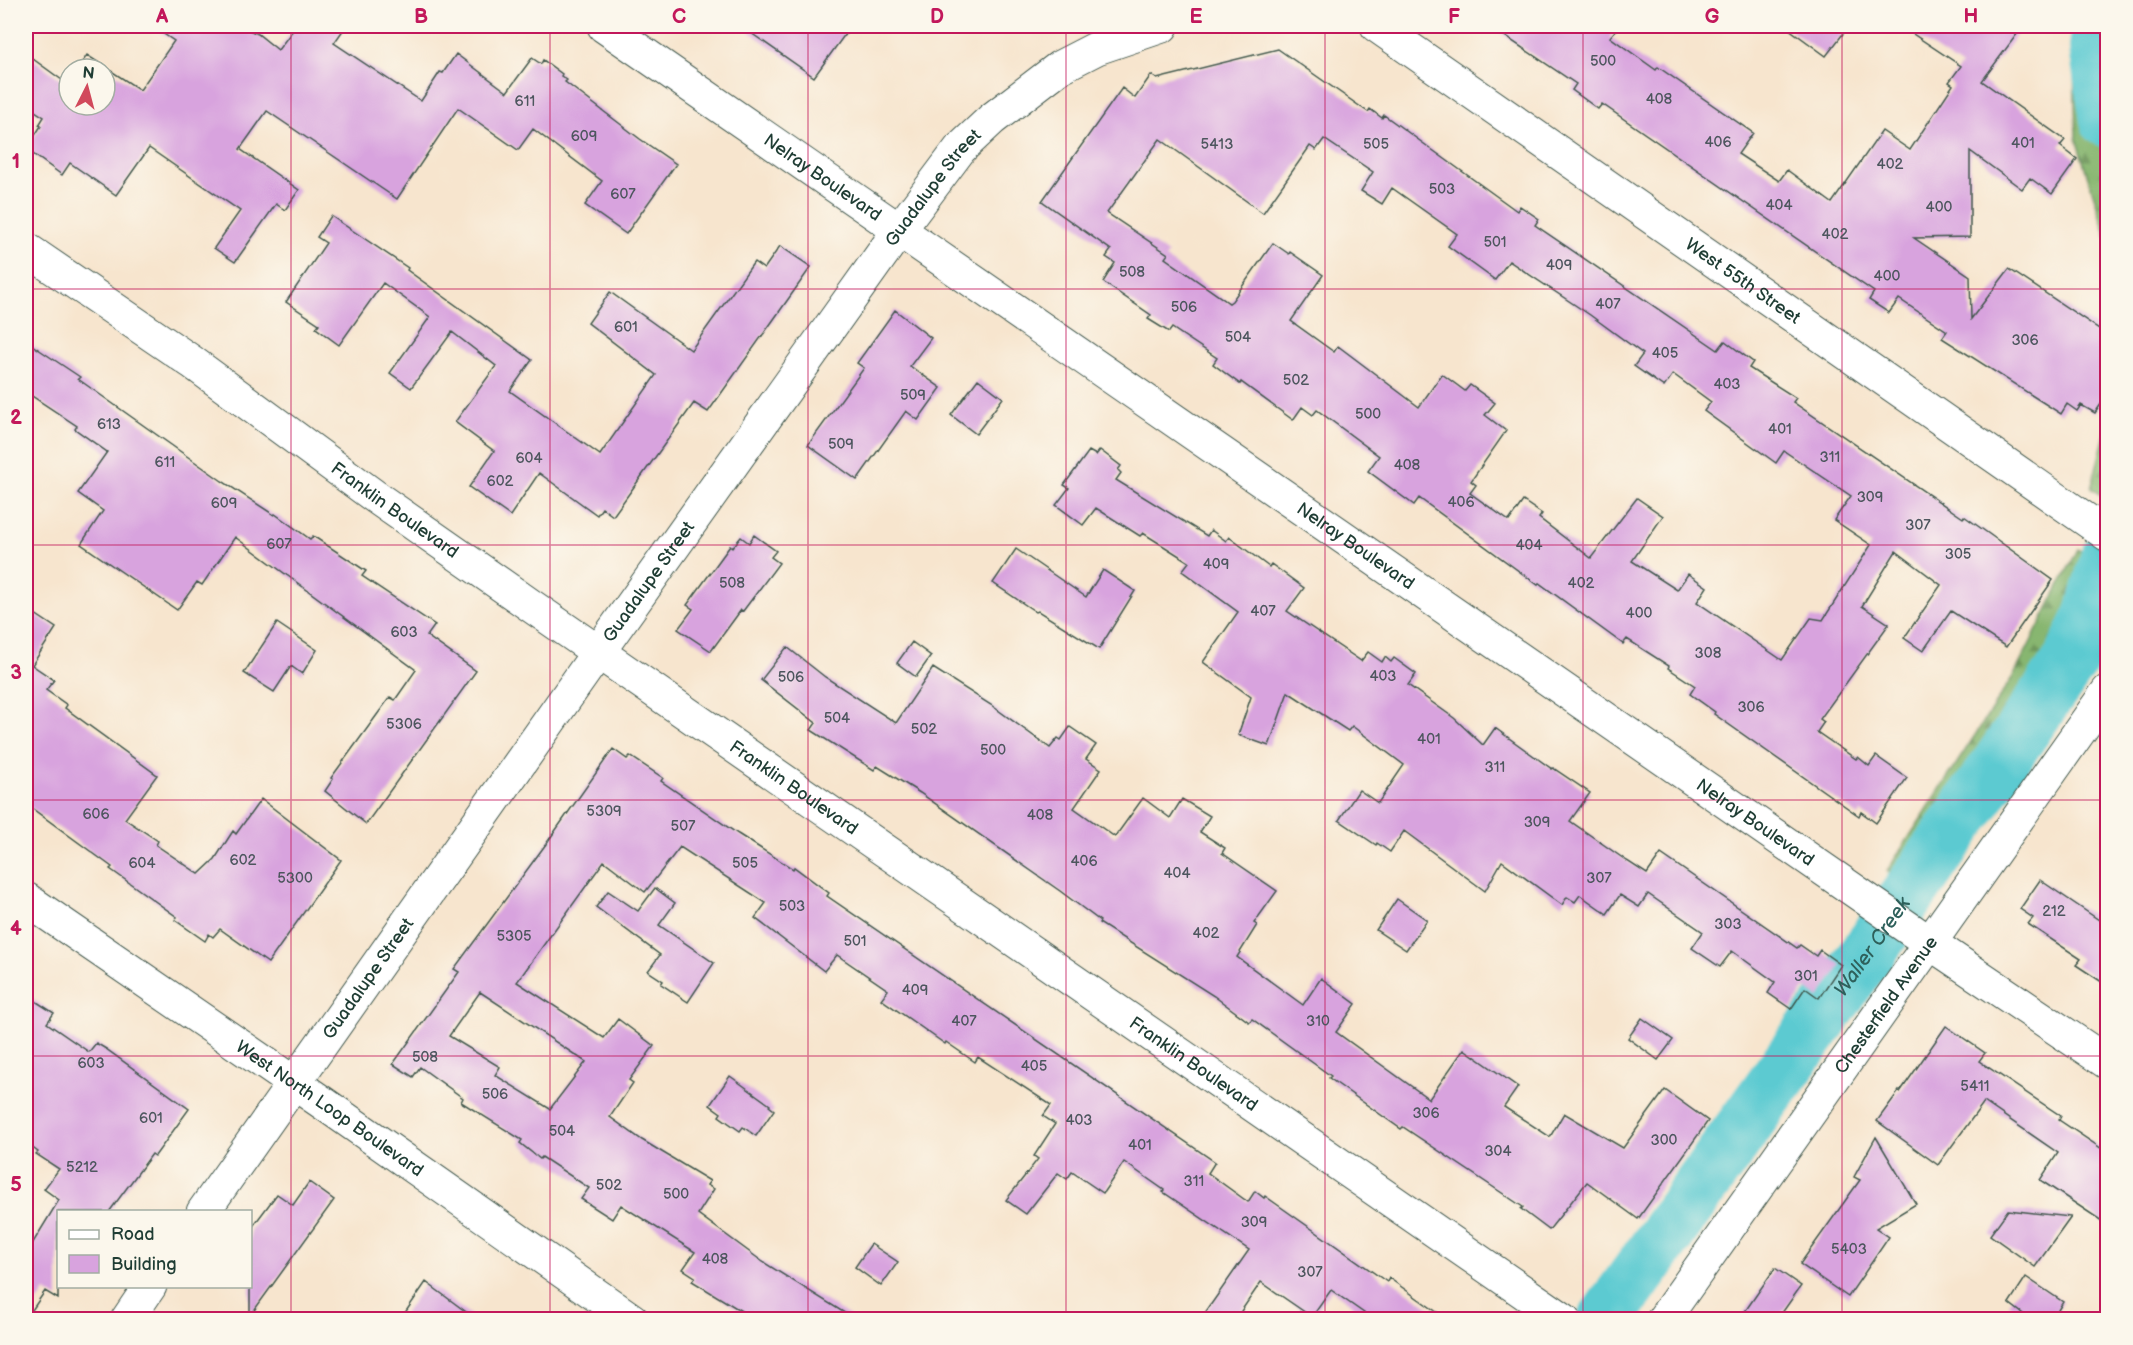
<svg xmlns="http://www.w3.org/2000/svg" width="2133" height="1345" font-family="'Balsamiq Sans',sans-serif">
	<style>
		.forest { fill: url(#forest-firs); stroke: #537a52; stroke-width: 1.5 }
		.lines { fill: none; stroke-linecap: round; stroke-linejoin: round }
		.river { stroke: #5ccad1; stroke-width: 56 }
		.building { fill: #d8a3de; fill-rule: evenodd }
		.minor-casing { stroke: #3f564b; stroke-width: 35 }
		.minor { stroke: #fff; stroke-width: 33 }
		.grid { fill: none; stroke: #c2185b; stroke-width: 1.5; stroke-opacity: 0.55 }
		.labels { text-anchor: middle; stroke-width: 6; stroke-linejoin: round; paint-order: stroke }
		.number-label { font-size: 15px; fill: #4d565e }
		.street-label { font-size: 18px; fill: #1f3d34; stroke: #fbf7ec }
		.water-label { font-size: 20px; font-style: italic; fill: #2e605b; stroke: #fbf7ec }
		.neatline { fill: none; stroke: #c2185b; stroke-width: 2 }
		.grid-label { font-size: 20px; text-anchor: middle; font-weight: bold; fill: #c2185b }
	</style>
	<defs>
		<pattern id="forest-firs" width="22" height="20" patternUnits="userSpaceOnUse" patternTransform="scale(1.5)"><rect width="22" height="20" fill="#87b66f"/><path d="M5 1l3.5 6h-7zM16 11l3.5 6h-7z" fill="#6e955c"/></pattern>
	</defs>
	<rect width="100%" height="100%" fill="#fbf7ec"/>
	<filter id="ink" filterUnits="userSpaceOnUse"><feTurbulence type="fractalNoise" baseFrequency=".0167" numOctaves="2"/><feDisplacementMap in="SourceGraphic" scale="12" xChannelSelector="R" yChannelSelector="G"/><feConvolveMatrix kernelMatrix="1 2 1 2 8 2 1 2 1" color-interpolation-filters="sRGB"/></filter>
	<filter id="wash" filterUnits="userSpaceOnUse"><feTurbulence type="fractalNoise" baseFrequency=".008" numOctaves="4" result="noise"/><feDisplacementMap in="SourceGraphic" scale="24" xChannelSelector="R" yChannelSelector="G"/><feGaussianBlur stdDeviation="1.35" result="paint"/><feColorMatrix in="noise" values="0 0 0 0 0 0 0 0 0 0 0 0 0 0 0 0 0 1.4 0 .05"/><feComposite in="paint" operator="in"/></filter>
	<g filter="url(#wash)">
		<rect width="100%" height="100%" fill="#f7e5ce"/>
		<!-- forest -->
		<path class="forest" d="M 2073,26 L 2086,26 L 2107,40 L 2107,238 L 2076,139 Z
			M 2107,427 L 2107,500 L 2091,488 Z
			M 2078,549 L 2107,571 L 2107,640 L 1928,899 L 1887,871 L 2014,675 Z"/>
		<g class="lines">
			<!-- river -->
			<g class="river">
				<path d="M 2100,26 L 2097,48 L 2108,120"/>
				<path id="s1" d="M 1605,1320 L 1871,948 L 2070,662 L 2092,616 L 2108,558"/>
			</g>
		</g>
		<g id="blocks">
			<!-- building -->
			<path class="building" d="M 152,26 L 240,26 L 258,34 L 278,50 L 296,26 L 346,26 L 334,43 L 421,101 L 440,72 L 443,73 L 456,54 L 507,92 L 532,58 L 541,64 L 543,60 L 562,74 L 561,76 L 567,80 L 565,82 L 640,139 L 676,164 L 626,234 L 585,205 L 602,181 L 533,129 L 518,150 L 458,108 L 397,199 L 267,111 L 240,149 L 299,190 L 285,210 L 276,204 L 235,262 L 214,248 L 240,211 L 149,148 L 116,195 L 70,163 L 62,175 L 26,149 L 41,126 L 39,125 L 44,117 L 26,105 L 26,54 L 62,80 L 67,72 L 69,73 L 69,105 L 105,105 L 105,69 L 78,69 L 87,55 L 140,90 L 174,41 Z
				M 741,26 L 851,26 L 814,77 Z
				M 1490,26 L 1619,26 L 1610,37 L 1656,70 L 1658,67 L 1753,133 L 1738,154 L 1779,181 L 1787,170 L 1832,203 L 1882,131 L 1910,150 L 1953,85 L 1949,82 L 1961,66 L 1901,26 L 2023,26 L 1982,81 L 2065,140 L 2060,146 L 2077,159 L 2052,194 L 2030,178 L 2022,189 L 1970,151 L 1970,237 L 1914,238 L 1970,276 L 1971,319 L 2009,269 L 2108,335 L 2108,394 L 2095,413 L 2081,405 L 2077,411 L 2067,404 L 2061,414 L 1942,338 L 1947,331 L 1899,299 L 1889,313 L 1869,300 L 1874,292 L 1602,104 L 1598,109 L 1572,90 L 1576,84 Z
				M 1785,26 L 1849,26 L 1826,56 Z
				M 1278,49 L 1368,112 L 1370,109 L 1382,118 L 1384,115 L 1517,211 L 1520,206 L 1539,219 L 1535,225 L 1718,350 L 1725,341 L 1753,362 L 1749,368 L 1796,398 L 1793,402 L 1963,518 L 1964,516 L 2053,580 L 2006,647 L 1951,611 L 1923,651 L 1904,638 L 1941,585 L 1896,551 L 1862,606 L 1889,624 L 1820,719 L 1824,722 L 1817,732 L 1856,759 L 1858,757 L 1869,766 L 1876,756 L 1907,778 L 1876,823 L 1861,812 L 1859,816 L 1714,714 L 1715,712 L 1690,694 L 1695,686 L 1668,668 L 1669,666 L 1627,639 L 1623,644 L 1539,583 L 1538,585 L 1419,498 L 1414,505 L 1368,471 L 1379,456 L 1317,410 L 1313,415 L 1302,407 L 1293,420 L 1241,382 L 1240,384 L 1213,364 L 1217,358 L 1172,328 L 1169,332 L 1148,319 L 1151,315 L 1103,282 L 1115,263 L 1106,257 L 1111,250 L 1042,201 L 1122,88 L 1135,98 L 1151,75 L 1157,79 ZM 1160,139 L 1263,213 L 1310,146 L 1316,150 L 1324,139 L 1373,172 L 1361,191 L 1382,204 L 1392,188 L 1457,234 L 1448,246 L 1495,280 L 1509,261 L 1590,315 L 1643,354 L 1634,366 L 1664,387 L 1673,374 L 1711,402 L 1704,411 L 1776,463 L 1784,451 L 1851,496 L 1834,520 L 1871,545 L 1823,620 L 1811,618 L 1782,660 L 1697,602 L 1707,587 L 1688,574 L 1677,590 L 1632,561 L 1663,516 L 1637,498 L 1591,558 L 1539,518 L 1542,514 L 1523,501 L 1509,521 L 1470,493 L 1476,485 L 1471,481 L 1506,431 L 1485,415 L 1495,403 L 1470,385 L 1465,391 L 1442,374 L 1419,407 L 1338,346 L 1334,352 L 1291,321 L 1323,275 L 1290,252 L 1289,254 L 1273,243 L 1232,301 L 1229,303 L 1165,258 L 1168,254 L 1107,213 Z
				M 331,216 L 408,268 L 407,270 L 532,360 L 510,391 L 600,455 L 656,375 L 588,323 L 610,292 L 691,350 L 754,262 L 764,269 L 780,246 L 811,267 L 708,412 L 694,403 L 613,516 L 602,508 L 597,515 L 539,473 L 510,516 L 469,487 L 494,451 L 455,422 L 496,366 L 452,332 L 411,388 L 390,373 L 430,317 L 383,283 L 339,345 L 316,328 L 319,324 L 286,302 L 326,243 L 317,237 Z
				M 895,310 L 931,338 L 910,366 L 941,388 L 918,420 L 906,411 L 857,480 L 808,445 L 864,368 L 857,363 Z
				M 26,341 L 80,377 L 78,379 L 222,481 L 274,515 L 275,514 L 310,539 L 313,536 L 366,571 L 362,576 L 435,625 L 427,636 L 476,671 L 366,824 L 325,791 L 333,779 L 331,778 L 390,697 L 395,700 L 416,670 L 235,537 L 202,585 L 197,582 L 177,610 L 81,544 L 103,511 L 78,493 L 107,452 L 75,429 L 77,426 L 26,392 Z
				M 978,379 L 1003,398 L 976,434 L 951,415 Z
				M 1100,450 L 1121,466 L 1118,470 L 1121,473 L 1116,480 L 1207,536 L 1211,530 L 1226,541 L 1229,537 L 1269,567 L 1271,564 L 1304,588 L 1287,611 L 1361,661 L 1368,652 L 1382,662 L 1385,657 L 1391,662 L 1394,658 L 1416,674 L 1408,685 L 1454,718 L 1483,745 L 1495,728 L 1552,769 L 1553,768 L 1590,793 L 1570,821 L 1627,861 L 1647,874 L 1661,854 L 1797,948 L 1800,945 L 1816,956 L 1820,950 L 1841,965 L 1819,998 L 1805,988 L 1791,1009 L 1768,993 L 1775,982 L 1732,951 L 1720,967 L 1692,948 L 1703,932 L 1648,894 L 1639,907 L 1620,895 L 1607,914 L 1580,895 L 1575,902 L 1567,897 L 1562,905 L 1502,861 L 1485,891 L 1404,831 L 1390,852 L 1377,843 L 1376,845 L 1339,820 L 1359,790 L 1378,803 L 1404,765 L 1352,726 L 1348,731 L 1288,692 L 1269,746 L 1238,735 L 1251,697 L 1203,662 L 1238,612 L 1182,571 L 1189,562 L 1143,533 L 1140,536 L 1096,508 L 1083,525 L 1056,505 L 1069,488 L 1064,485 L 1089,451 L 1096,455 Z
				M 754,535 L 776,551 L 771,557 L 779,563 L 743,611 L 741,610 L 711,651 L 678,629 L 693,609 L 687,605 L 730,546 L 732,548 L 741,537 L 749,543 Z
				M 1016,549 L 1086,597 L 1103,570 L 1135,591 L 1099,649 L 1038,611 L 1036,612 L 993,583 Z
				M 26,608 L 56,628 L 32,665 L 54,680 L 46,690 L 67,705 L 65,708 L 157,775 L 125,819 L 158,841 L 156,845 L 199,874 L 215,859 L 233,831 L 236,834 L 261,799 L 341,860 L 268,963 L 220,929 L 213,937 L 209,934 L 205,941 L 175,920 L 177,917 L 110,869 L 112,867 L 26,804 Z
				M 277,623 L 317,650 L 302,674 L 291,666 L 274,692 L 244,673 Z
				M 912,642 L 931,656 L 916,677 L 897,663 Z
				M 787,647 L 825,677 L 896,723 L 933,668 L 991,705 L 1050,748 L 1058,738 L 1061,740 L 1070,727 L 1096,745 L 1086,759 L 1101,769 L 1074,808 L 1115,837 L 1143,798 L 1170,818 L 1182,799 L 1210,816 L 1200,832 L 1225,848 L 1222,853 L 1277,891 L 1254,923 L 1257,925 L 1237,957 L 1303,1005 L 1321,978 L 1356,1004 L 1336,1032 L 1429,1099 L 1464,1049 L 1518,1087 L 1504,1107 L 1550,1137 L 1564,1113 L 1623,1148 L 1665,1090 L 1708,1121 L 1638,1219 L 1587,1182 L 1549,1230 L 1521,1209 L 1523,1207 L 1403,1127 L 1401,1129 L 1329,1078 L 1331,1076 L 1252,1019 L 1249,1022 L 1214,996 L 1099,923 L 1100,921 L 1060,891 L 920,793 L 877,766 L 874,770 L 811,730 L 816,723 L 761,680 Z
				M 613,749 L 627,759 L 630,756 L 663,778 L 661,781 L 738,834 L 793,869 L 794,867 L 829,893 L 827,896 L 1215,1162 L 1208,1173 L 1248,1202 L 1255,1191 L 1264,1198 L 1265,1196 L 1387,1282 L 1389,1278 L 1448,1320 L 1374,1320 L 1331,1290 L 1312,1317 L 1261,1282 L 1235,1320 L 1200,1320 L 1249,1250 L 1163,1192 L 1164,1190 L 1124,1162 L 1103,1193 L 1072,1172 L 1067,1179 L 1058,1173 L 1026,1214 L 1006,1200 L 1038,1159 L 1034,1156 L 1055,1124 L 1043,1116 L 1051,1105 L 978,1057 L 975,1062 L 946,1042 L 945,1044 L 881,999 L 888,990 L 837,955 L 824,971 L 755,918 L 766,903 L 680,847 L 645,892 L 604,861 L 517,982 L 604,1038 L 618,1019 L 654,1046 L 629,1080 L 633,1083 L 610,1117 L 642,1140 L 710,1181 L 707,1185 L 714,1189 L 698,1214 L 763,1262 L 856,1320 L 756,1320 L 692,1281 L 695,1277 L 683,1269 L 695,1252 L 621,1205 L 612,1219 L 581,1199 L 589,1188 L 542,1157 L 540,1159 L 520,1143 L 522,1140 L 461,1102 L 463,1098 L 420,1067 L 413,1077 L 393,1064 L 459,972 L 454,969 L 546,844 ZM 480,992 L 586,1062 L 550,1109 L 495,1075 L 500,1067 L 449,1036 Z
				M 2040,880 L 2105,924 L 2108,920 L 2108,986 L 2076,965 L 2081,959 L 2028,924 L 2033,918 L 2020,909 Z
				M 655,888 L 675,903 L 659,925 L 714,963 L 688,1002 L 661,984 L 663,981 L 648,971 L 660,955 L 596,907 L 608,891 L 638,911 Z
				M 1397,899 L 1427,920 L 1406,950 L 1376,930 Z
				M 26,995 L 54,1013 L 47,1023 L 89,1052 L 96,1043 L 106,1049 L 189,1109 L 155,1156 L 152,1154 L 109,1212 L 58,1212 L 58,1299 L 45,1291 L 26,1319 L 26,1254 L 59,1200 L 44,1189 L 59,1169 L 36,1154 L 38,1152 L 26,1143 Z
				M 1642,1018 L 1673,1040 L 1658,1060 L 1628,1038 Z
				M 1946,1026 L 1985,1053 L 1979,1061 L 2061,1116 L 2059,1120 L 2108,1153 L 2108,1225 L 2040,1180 L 2058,1153 L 1984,1102 L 1938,1165 L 1877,1121 L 1899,1091 L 1900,1092 Z
				M 730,1076 L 770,1105 L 769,1106 L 774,1110 L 756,1136 L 743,1127 L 740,1131 L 719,1116 L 721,1113 L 710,1105 Z
				M 1876,1137 L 1916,1204 L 1876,1228 L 1889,1237 L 1848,1297 L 1800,1264 L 1860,1180 L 1854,1177 Z
				M 309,1182 L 334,1200 L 250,1316 L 250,1230 L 277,1194 L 293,1205 Z
				M 2008,1210 L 2071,1217 L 2035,1267 L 1990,1235 Z
				M 871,1244 L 898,1262 L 881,1286 L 855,1267 Z
				M 1775,1268 L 1801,1286 L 1777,1320 L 1739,1320 Z
				M 2026,1277 L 2063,1302 L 2052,1320 L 2031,1320 L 2009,1303 Z
				M 426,1282 L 477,1320 L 400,1320 Z"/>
		</g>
	</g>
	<g filter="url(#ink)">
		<use href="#blocks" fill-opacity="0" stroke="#3f564b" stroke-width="1.5"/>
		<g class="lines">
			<!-- minor casing -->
			<g class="minor-casing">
				<g id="minor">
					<path id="s2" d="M 604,26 L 1930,943 L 2108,1063"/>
					<path id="s3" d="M 1377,26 L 2108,535"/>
					<path id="s4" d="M 26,249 L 192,362 L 377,498 L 530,605 L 1564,1320"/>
					<path id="s5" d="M 26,899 L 323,1103 L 632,1320"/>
					<path id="s6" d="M 203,1212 L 599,651 L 900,229 L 960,149 L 992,119 L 1060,67 L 1097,48 L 1162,26"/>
					<path d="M 127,1320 L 150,1286"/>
					<path id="s7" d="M 1663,1320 L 2108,691"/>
				</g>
			</g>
			<!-- minor -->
			<use href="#minor" class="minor"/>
		</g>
	</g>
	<!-- grid -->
	<path class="grid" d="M 291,26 L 291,1320M 550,26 L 550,1320M 808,26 L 808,1320M 1066,26 L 1066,1320M 1325,26 L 1325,1320M 1583,26 L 1583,1320M 1842,26 L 1842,1320M 26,289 L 2108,289M 26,545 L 2108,545M 26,800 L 2108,800M 26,1056 L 2108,1056"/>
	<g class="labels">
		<!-- number labels -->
		<g class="number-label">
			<text x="1603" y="66">500</text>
			<text x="1659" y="104">408</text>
			<text x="525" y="106">611</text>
			<text x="584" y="141">609</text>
			<text x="1718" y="147">406</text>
			<text x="2023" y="148">401</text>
			<text x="1217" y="149">5413</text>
			<text x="1376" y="149">505</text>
			<text x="1890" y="169">402</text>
			<text x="1442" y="194">503</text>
			<text x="623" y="199">607</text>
			<text x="1779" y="210">404</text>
			<text x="1939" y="212">400</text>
			<text x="1835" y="239">402</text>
			<text x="1495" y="247">501</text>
			<text x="1559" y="270">409</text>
			<text x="1132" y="277">508</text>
			<text x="1887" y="281">400</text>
			<text x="1608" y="309">407</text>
			<text x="1184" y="312">506</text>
			<text x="626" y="332">601</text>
			<text x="1238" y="342">504</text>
			<text x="2025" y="345">306</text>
			<text x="1665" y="358">405</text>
			<text x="1296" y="385">502</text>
			<text x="1727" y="389">403</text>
			<text x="913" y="400">509</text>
			<text x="1368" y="419">500</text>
			<text x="109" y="429">613</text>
			<text x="1780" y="434">401</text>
			<text x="841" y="449">509</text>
			<text x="1830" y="462">311</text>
			<text x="529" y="463">604</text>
			<text x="165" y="467">611</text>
			<text x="1407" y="470">408</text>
			<text x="500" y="486">602</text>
			<text x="1870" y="502">309</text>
			<text x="1461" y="507">406</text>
			<text x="224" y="508">609</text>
			<text x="1918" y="530">307</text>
			<text x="279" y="549">607</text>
			<text x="1529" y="550">404</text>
			<text x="1958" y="559">305</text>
			<text x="1216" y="569">409</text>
			<text x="732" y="588">508</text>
			<text x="1581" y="588">402</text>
			<text x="1263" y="616">407</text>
			<text x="1639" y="618">400</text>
			<text x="404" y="637">603</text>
			<text x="1708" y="658">308</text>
			<text x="1383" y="681">403</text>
			<text x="791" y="682">506</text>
			<text x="1751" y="712">306</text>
			<text x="837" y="723">504</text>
			<text x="404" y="729">5306</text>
			<text x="924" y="734">502</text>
			<text x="1429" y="744">401</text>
			<text x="993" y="755">500</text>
			<text x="1495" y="772">311</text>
			<text x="604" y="816">5309</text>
			<text x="96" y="819">606</text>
			<text x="1040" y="820">408</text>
			<text x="1537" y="827">309</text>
			<text x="683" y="831">507</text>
			<text x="243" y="865">602</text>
			<text x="1084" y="866">406</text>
			<text x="142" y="868">604</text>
			<text x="745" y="868">505</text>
			<text x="1177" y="878">404</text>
			<text x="295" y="883">5300</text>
			<text x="1599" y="883">307</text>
			<text x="792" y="911">503</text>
			<text x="2054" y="916">212</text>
			<text x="1728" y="929">303</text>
			<text x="1206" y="938">402</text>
			<text x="514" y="941">5305</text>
			<text x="855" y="946">501</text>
			<text x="1806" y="981">301</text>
			<text x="915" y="995">409</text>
			<text x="964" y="1026">407</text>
			<text x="1318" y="1026">310</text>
			<text x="425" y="1062">508</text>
			<text x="91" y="1068">603</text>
			<text x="1034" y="1071">405</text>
			<text x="1975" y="1091">5411</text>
			<text x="495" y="1099">506</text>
			<text x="1426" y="1118">306</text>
			<text x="151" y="1123">601</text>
			<text x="1079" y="1125">403</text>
			<text x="562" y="1136">504</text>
			<text x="1664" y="1145">300</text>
			<text x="1140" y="1150">401</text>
			<text x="1498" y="1156">304</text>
			<text x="82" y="1172">5212</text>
			<text x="1194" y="1186">311</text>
			<text x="609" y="1190">502</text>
			<text x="676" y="1199">500</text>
			<text x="1254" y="1227">309</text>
			<text x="1849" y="1254">5403</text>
			<text x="715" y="1264">408</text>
			<text x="1310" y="1277">307</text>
		</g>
		<!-- street labels -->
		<g class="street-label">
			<text dy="6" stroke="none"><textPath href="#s2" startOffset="266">Nelray Boulevard</textPath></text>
			<text dy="6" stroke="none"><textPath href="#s6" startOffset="1258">Guadalupe Street</textPath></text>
			<text dy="6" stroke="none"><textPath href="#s3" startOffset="446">West 55th Street</textPath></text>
			<text dy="6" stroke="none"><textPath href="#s4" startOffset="452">Franklin Boulevard</textPath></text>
			<text dy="6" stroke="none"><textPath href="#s2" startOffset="914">Nelray Boulevard</textPath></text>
			<text dy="6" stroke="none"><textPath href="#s6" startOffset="772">Guadalupe Street</textPath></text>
			<text dy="6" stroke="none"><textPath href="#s4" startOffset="938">Franklin Boulevard</textPath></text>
			<text dy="6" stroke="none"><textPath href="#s2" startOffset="1400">Nelray Boulevard</textPath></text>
			<text dy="6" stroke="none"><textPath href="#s6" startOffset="286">Guadalupe Street</textPath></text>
			<text dy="6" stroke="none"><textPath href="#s7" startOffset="386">Chesterfield Avenue</textPath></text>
			<text dy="6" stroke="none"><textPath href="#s4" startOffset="1424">Franklin Boulevard</textPath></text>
			<text dy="6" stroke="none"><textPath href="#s5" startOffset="369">West North Loop Boulevard</textPath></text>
		</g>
		<!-- water labels -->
		<g class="water-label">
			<text dy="7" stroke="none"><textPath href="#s1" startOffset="459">Waller Creek</textPath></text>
		</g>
	</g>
	<!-- margin -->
	<rect width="2133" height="1345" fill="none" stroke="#fbf7ec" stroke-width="66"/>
	<!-- legend -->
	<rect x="57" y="1210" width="195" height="78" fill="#fbf7ec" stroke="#a3ada2" stroke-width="1.5"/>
	<rect x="69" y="1230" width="30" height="9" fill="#ffffff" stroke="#a3ada2" stroke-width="1.5"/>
	<text x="111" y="1240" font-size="18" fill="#1f3d34">Road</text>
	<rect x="69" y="1255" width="30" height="18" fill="#d8a3de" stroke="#a3ada2" stroke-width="1.5"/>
	<text x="111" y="1270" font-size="18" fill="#1f3d34">Building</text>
	<!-- north arrow -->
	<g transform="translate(87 87) rotate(6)"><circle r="28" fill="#fbf7ec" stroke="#a3ada2" stroke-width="1.5"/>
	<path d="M0-4.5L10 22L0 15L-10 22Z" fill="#d1495b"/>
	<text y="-9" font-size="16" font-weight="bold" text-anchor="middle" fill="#1f3d34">N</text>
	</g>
	<rect x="33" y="33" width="2067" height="1279" class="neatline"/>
	<g class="grid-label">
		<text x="162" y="23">A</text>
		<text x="421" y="23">B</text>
		<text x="679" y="23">C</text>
		<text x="937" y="23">D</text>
		<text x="1196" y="23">E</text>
		<text x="1454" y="23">F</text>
		<text x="1712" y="23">G</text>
		<text x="1971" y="23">H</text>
		<text x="16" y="168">1</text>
		<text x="16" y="424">2</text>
		<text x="16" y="679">3</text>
		<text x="16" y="935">4</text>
		<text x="16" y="1191">5</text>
	</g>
</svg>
